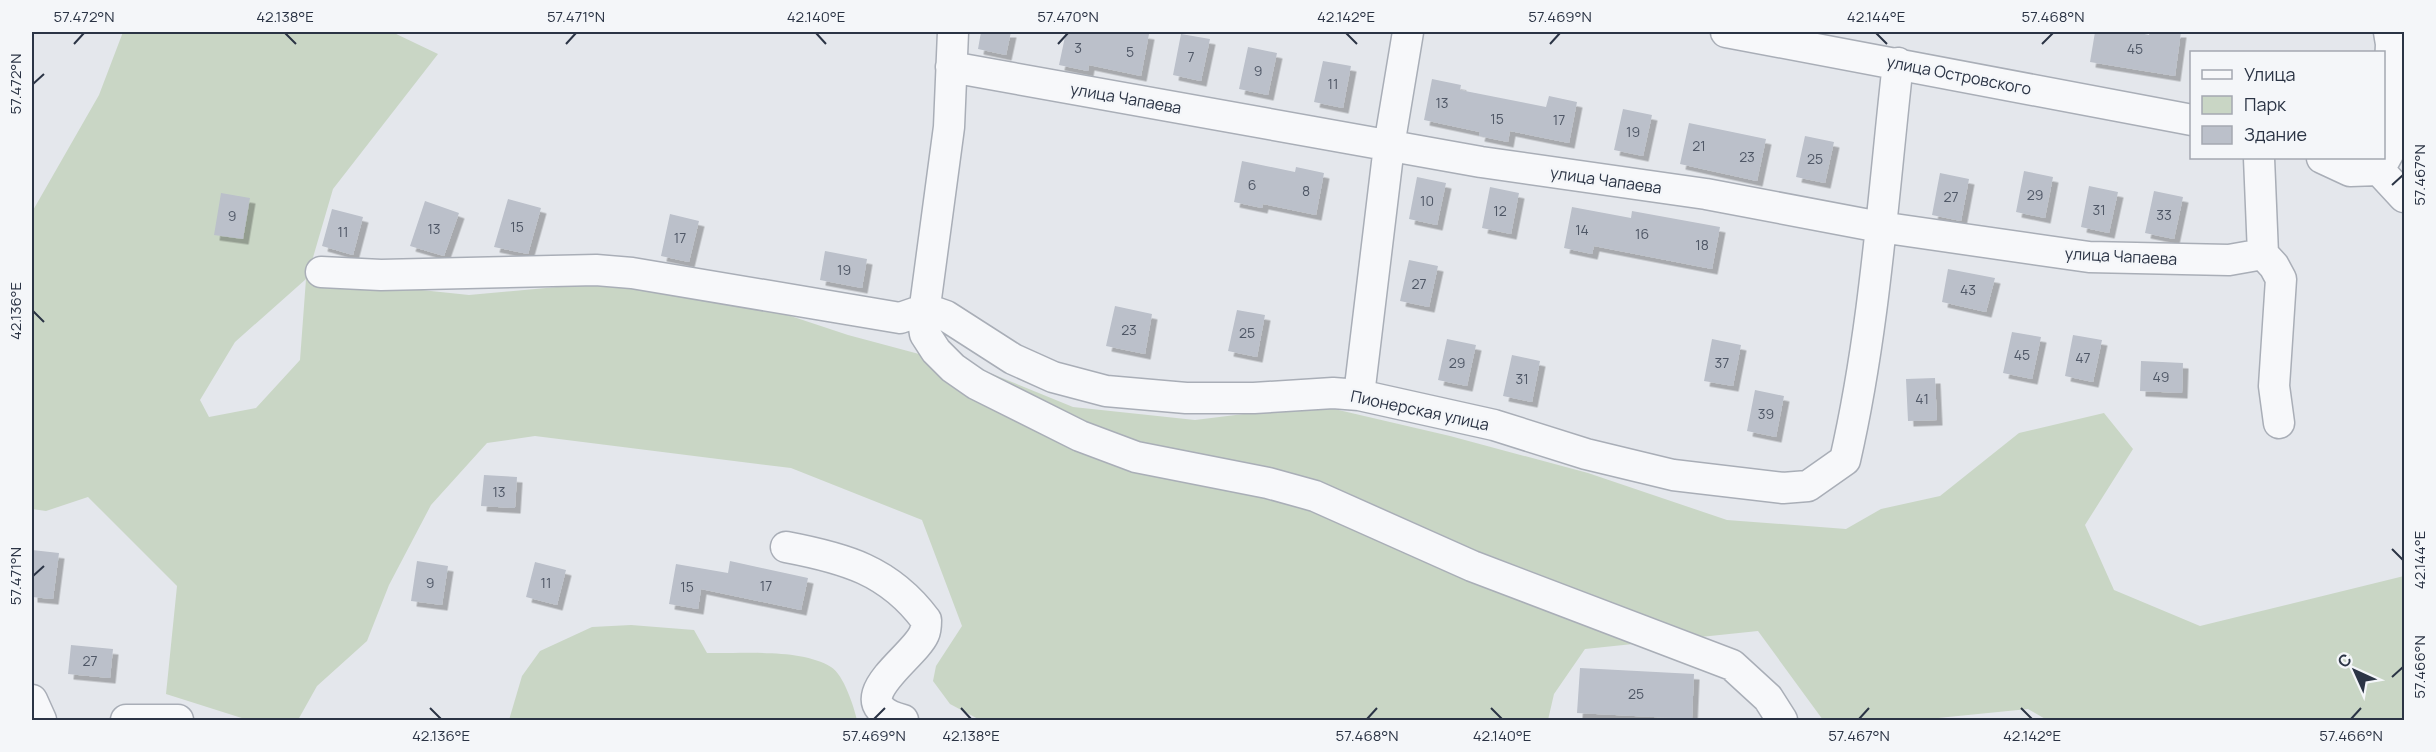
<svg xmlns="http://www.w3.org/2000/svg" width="2436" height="752" font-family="Manrope,sans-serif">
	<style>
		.green { fill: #c9d6c5; fill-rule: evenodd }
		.building { fill: #bbc0ca; filter: url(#shadow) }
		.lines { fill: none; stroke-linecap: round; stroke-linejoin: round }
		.minor-casing { stroke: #a9aeb7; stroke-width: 33 }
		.minor { stroke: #f7f8fa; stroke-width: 30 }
		.ticks { fill: none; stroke: #2b3445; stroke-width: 2 }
		.labels { text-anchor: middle; stroke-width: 4.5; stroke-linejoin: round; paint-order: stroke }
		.number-label { font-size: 14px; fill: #4f5766 }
		.street-label { font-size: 16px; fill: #2b3445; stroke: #f4f6f9 }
		.neatline { fill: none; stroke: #2b3445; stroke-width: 2 }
		.ticks-label { font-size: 15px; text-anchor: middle; fill: #2b3445 }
	</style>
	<defs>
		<filter id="shadow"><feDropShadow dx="5.5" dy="5.5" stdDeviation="0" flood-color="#0004"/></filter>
	</defs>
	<rect width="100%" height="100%" fill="#e4e7ec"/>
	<!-- green -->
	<path class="green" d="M 123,32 L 392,32 L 438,54 L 333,189 L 307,278 L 469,295 L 611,282 L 742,300 L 848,335 L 990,373 L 1073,407 L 1195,420 L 1317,405 L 1450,436 L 1588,473 L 1727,520 L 1846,529 L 1881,509 L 1940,496 L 2019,433 L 2104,413 L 2133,449 L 2085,525 L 2114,590 L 2200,626 L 2404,576 L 2404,720 L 2047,720 L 2028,709 L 1918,720 L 1823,720 L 1758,631 L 1585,649 L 1554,694 L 1548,720 L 980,720 L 950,704 L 933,681 L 936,666 L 962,626 L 922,520 L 791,468 L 535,436 L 487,443 L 431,505 L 389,585 L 367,641 L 317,686 L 298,720 L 248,720 L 166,694 L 177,586 L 88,497 L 46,511 L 32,509 L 32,212 L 99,95 ZM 306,279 L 300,360 L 256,408 L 209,417 L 200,400 L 235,342 Z
		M 631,625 L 694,630 L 707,653 C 742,654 801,648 831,667 C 844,675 854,707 857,720 L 509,720 L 522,676 L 540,651 L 592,627 Z"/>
	<!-- building -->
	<path class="building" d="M 981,32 L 1011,32 L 1006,55 L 978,49 Z
		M 1066,32 L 1135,32 L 1149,34 L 1141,76 L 1089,65 L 1088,71 L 1059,65 Z
		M 2095,32 L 2135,32 L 2149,35 L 2150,32 L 2181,32 L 2175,76 L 2090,62 Z
		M 1181,34 L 1210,39 L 1201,81 L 1173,75 Z
		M 1248,47 L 1277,53 L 1268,95 L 1239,89 Z
		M 1323,61 L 1351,66 L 1343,108 L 1314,102 Z
		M 1432,79 L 1461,85 L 1460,90 L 1546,107 L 1549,96 L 1577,102 L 1569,143 L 1510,131 L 1508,142 L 1479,136 L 1480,132 L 1424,120 Z
		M 1623,109 L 1652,115 L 1643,156 L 1614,150 Z
		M 1689,123 L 1766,139 L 1757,181 L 1680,164 Z
		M 1805,136 L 1834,142 L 1825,183 L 1796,177 Z
		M 1242,161 L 1295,172 L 1296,167 L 1324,173 L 1316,215 L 1263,204 L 1262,208 L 1234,202 Z
		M 2024,171 L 2053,177 L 2045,218 L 2016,212 Z
		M 1940,173 L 1969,179 L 1961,221 L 1932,215 Z
		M 1417,177 L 1446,183 L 1437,225 L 1409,219 Z
		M 2089,186 L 2118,192 L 2109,233 L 2081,227 Z
		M 1490,187 L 1519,193 L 1511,234 L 1482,228 Z
		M 2154,191 L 2183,197 L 2174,239 L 2145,233 Z
		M 221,193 L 250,198 L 243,239 L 214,235 Z
		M 508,199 L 541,208 L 528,254 L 494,247 Z
		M 425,201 L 459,213 L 444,256 L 410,246 Z
		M 1572,207 L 1631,218 L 1632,211 L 1720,227 L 1712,269 L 1594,246 L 1592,254 L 1564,248 Z
		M 332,209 L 363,217 L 353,255 L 322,246 Z
		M 670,214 L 699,221 L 689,262 L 661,256 Z
		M 825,251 L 867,259 L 862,288 L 820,280 Z
		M 1409,260 L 1438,266 L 1429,307 L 1400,301 Z
		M 1948,269 L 1995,278 L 1986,312 L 1942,302 Z
		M 1115,306 L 1152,314 L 1145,354 L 1106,346 Z
		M 1237,310 L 1265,315 L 1257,357 L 1228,351 Z
		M 2012,332 L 2041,337 L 2032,379 L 2003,373 Z
		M 2073,335 L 2102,340 L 2093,382 L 2065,376 Z
		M 1447,339 L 1476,345 L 1467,386 L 1438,380 Z
		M 1712,339 L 1741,345 L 1733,386 L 1704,381 Z
		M 1512,355 L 1540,361 L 1532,402 L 1503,396 Z
		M 2141,361 L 2183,363 L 2182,393 L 2140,391 Z
		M 1935,378 L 1937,420 L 1908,421 L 1906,379 Z
		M 1755,390 L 1784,396 L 1776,437 L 1747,431 Z
		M 484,475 L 517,477 L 515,508 L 481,506 Z
		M 32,550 L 59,553 L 53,599 L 32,597 Z
		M 417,561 L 448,566 L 442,605 L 411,601 Z
		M 730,561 L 808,578 L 801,610 L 701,589 L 698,609 L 669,604 L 676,564 L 728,573 Z
		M 535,562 L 566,570 L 557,605 L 526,597 Z
		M 71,645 L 113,649 L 110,678 L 68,674 Z
		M 1580,668 L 1694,674 L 1692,719 L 1577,713 Z"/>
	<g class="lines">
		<!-- minor casing -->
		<g class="minor-casing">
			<path id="minor" d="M 953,32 L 949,127 L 923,321 L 925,334 L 936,351 L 953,368 L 976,384 L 1080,436 L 1136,457 L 1268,483 L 1315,496 L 1472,566 L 1732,665 L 1768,698 L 1782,720
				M 1726,32 L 2192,120
				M 951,67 L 1481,162 L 1706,194 L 1880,227 L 2089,257 L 2229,260 L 2263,254
				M 2259,158 L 2263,254 L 2274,266 L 2281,279 L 2274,386 L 2279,423
				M 2322,158 L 2350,171 L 2379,170
				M 2379,170 L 2396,139 L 2399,127 L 2389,88 L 2391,44 L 2389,32
				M 2379,170 L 2404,197
				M 321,272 L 381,275 L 596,270 L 632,273 L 900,318 L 926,309
				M 926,309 L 946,316 L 1013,359 L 1053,377 L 1106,391 L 1186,398 L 1254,398 L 1333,393 L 1359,395 L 1494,425 L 1586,454 L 1673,475 L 1783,488 L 1808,486 L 1845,460 C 1875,329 1883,196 1898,63
				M 1359,395 L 1389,146 L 1408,32
				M 786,547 C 844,558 889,570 926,620 C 926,625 926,630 924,634 C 913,659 838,703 903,720
				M 32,700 L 41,720
				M 126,720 L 178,720"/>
		</g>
		<!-- minor -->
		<use href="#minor" class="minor"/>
	</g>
	<!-- ticks -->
	<path class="ticks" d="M 285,33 L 296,44M 816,33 L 826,44M 1346,33 L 1357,44M 1876,33 L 1887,44M 74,44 L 84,33M 566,44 L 576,33M 1058,44 L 1068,33M 1550,44 L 1560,33M 2042,44 L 2053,33M 33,84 L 44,74M 2392,185 L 2403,175M 33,311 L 44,322M 2392,549 L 2403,560M 33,576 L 44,566M 2392,677 L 2403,667M 430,708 L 441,719M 961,708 L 971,719M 1491,708 L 1502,719M 2021,708 L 2032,719M 874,719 L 885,708M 1367,719 L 1377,708M 1859,719 L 1869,708M 2351,719 L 2361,708"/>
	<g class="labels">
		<!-- number labels -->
		<g class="number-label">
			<text x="1078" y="53">3</text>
			<text x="2135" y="54">45</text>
			<text x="1130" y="57">5</text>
			<text x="1191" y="62">7</text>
			<text x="1258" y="76">9</text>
			<text x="1333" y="89">11</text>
			<text x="1442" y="108">13</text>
			<text x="1497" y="124">15</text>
			<text x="1559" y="125">17</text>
			<text x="1633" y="137">19</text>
			<text x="1699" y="151">21</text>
			<text x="1747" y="162">23</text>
			<text x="1815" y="164">25</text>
			<text x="1252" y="190">6</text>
			<text x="1306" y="196">8</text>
			<text x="2035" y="200">29</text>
			<text x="1951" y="202">27</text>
			<text x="1427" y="206">10</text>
			<text x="2099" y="215">31</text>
			<text x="1500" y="216">12</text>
			<text x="2164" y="220">33</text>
			<text x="232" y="221">9</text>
			<text x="517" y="232">15</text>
			<text x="434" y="234">13</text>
			<text x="1582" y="235">14</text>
			<text x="343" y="237">11</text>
			<text x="1642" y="239">16</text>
			<text x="680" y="243">17</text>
			<text x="1702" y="250">18</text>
			<text x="844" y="275">19</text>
			<text x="1419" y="289">27</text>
			<text x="1968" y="295">43</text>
			<text x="1129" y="335">23</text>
			<text x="1247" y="338">25</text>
			<text x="2022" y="360">45</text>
			<text x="2083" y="363">47</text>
			<text x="1457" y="368">29</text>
			<text x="1722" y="368">37</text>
			<text x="2161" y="382">49</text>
			<text x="1522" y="384">31</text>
			<text x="1922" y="404">41</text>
			<text x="1766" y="419">39</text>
			<text x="499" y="497">13</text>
			<text x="430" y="588">9</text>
			<text x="546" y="588">11</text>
			<text x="766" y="591">17</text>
			<text x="687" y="592">15</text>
			<text x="90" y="666">27</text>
			<text x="1636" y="699">25</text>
		</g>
		<!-- street labels -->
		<g class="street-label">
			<text transform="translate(1959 75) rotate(11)" y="6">улица Островского</text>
			<text transform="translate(1126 98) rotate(10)" y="6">улица Чапаева</text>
			<text transform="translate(1606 180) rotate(8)" y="6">улица Чапаева</text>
			<text transform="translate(2121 256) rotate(3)" y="6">улица Чапаева</text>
			<text transform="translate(1420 410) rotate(12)" y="6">Пионерская улица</text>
		</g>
	</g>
	<!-- border -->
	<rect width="2436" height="752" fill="none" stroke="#f4f6f9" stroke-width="66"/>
	<!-- legend -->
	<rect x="2190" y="51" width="195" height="108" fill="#f4f6f9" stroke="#a4a8b1" stroke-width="1.5"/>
	<rect x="2202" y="70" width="30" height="9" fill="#f7f8fa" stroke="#a4a8b1" stroke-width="1.5"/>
	<text x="2244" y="81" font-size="18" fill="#2b3445">Улица</text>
	<rect x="2202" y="96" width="30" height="18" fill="#c9d6c5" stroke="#a4a8b1" stroke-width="1.5"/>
	<text x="2244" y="111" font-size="18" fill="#2b3445">Парк</text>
	<rect x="2202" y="126" width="30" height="18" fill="#bbc0ca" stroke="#a4a8b1" stroke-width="1.5"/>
	<text x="2244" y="141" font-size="18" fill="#2b3445">Здание</text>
	<!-- north arrow -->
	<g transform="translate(2355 671) rotate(315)" stroke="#f4f6f9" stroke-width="4.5" paint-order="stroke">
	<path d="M0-4.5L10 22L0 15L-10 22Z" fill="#2b3445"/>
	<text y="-9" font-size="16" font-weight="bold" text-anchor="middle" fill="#2b3445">С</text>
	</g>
	<rect x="33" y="33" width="2370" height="686" class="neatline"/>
	<g class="ticks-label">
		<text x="84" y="22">57.472°N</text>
		<text x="285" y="22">42.138°E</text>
		<text x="576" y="22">57.471°N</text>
		<text x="816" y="22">42.140°E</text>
		<text x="1068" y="22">57.470°N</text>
		<text x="1346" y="22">42.142°E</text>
		<text x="1560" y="22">57.469°N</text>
		<text x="1876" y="22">42.144°E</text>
		<text x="2053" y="22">57.468°N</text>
		<text transform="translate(16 84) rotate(-90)" y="5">57.472°N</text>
		<text transform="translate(2420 175) rotate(-90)" y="5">57.467°N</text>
		<text transform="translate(16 311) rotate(-90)" y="5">42.136°E</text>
		<text transform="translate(2420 560) rotate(-90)" y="5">42.144°E</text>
		<text transform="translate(16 576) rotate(-90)" y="5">57.471°N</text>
		<text transform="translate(2420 667) rotate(-90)" y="5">57.466°N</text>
		<text x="441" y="741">42.136°E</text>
		<text x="874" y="741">57.469°N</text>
		<text x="971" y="741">42.138°E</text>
		<text x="1367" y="741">57.468°N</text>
		<text x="1502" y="741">42.140°E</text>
		<text x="1859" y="741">57.467°N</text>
		<text x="2032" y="741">42.142°E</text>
		<text x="2351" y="741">57.466°N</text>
	</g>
</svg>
